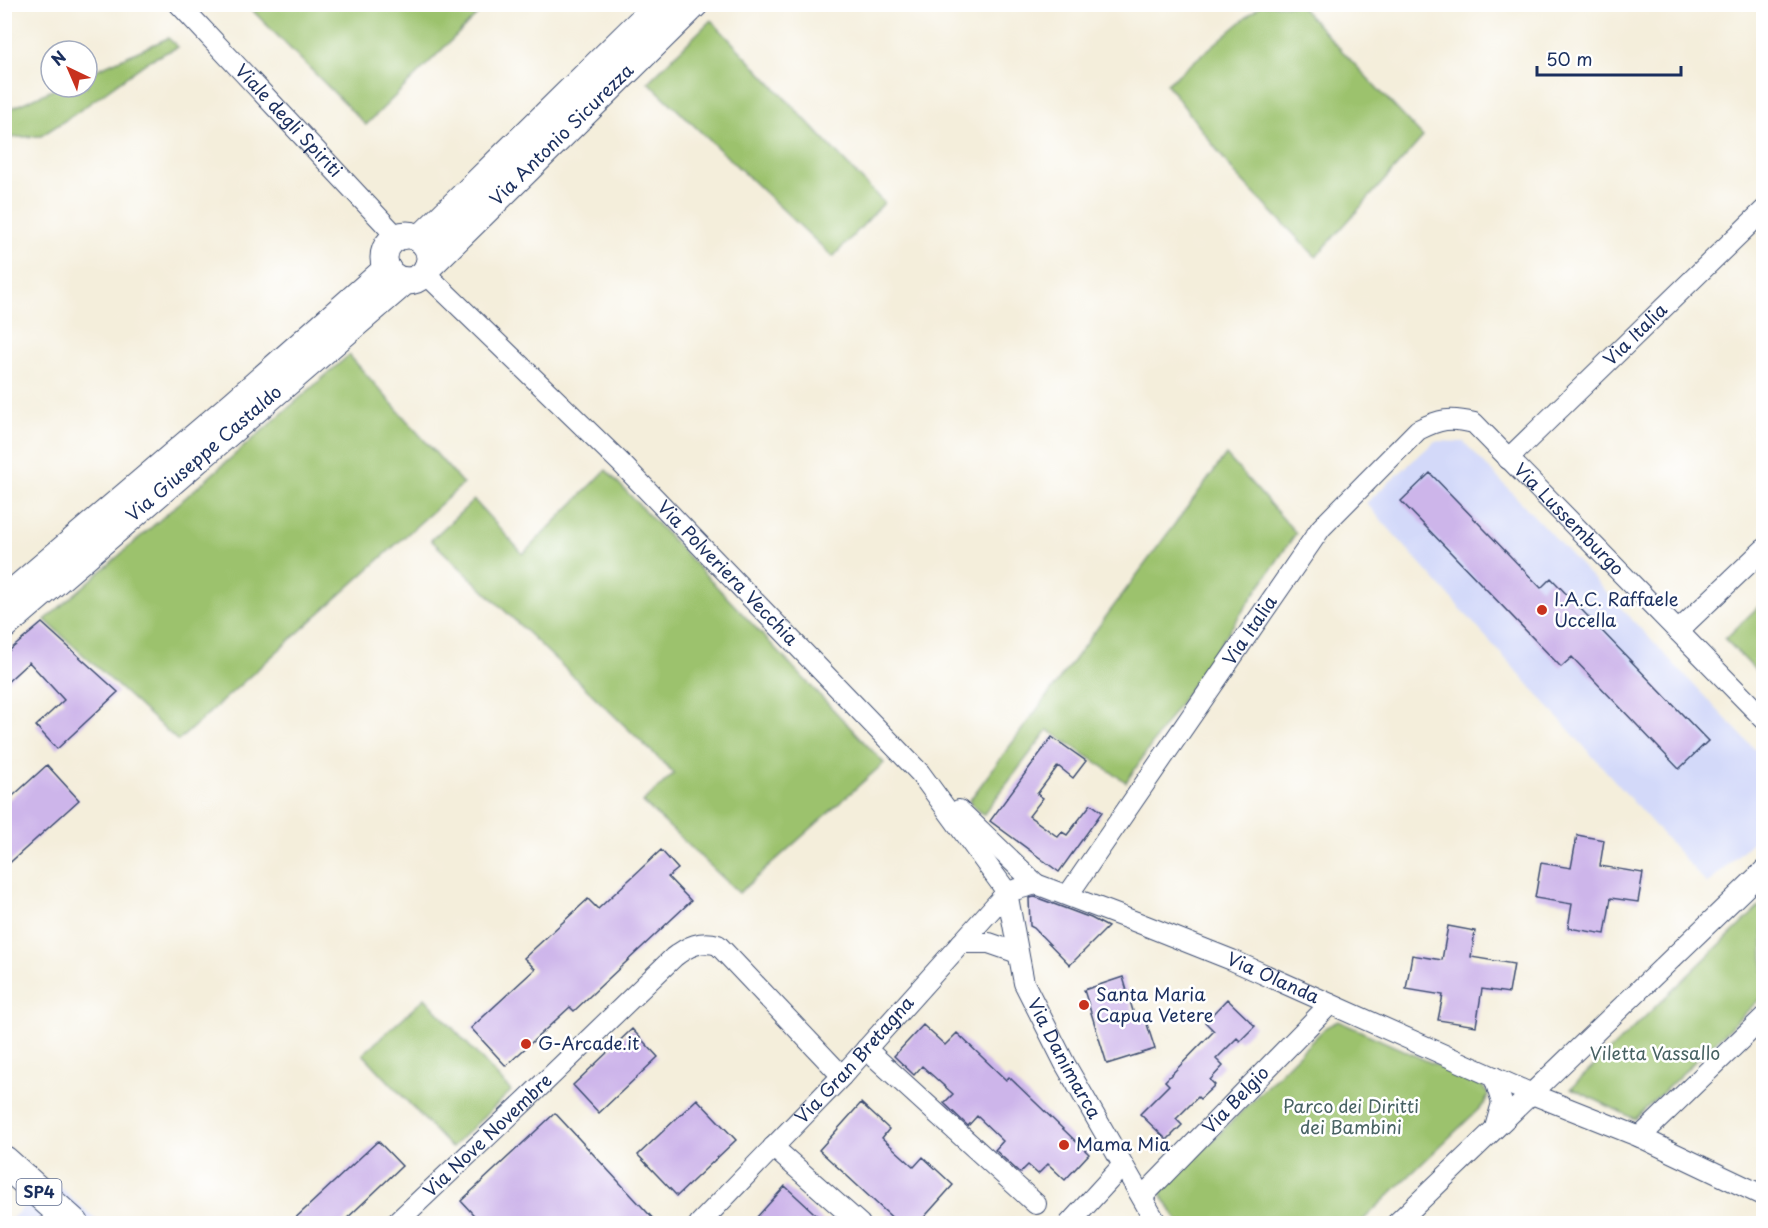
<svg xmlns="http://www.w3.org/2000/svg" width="1768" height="1228" font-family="'Playpen Sans',sans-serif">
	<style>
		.built { fill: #d3d9f9 }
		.green { fill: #9cc26d; stroke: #5c7866; stroke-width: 1.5 }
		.building { fill: #cdb5ea }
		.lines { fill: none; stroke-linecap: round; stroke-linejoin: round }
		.lane-casing { stroke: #3c4c71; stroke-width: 11 }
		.street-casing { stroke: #3c4c71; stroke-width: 22 }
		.secondary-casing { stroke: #3c4c71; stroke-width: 29 }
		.primary-casing { stroke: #3c4c71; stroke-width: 32 }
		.lane { stroke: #fff; stroke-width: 9 }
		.street { stroke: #fff; stroke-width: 20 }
		.secondary { stroke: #fff; stroke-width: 27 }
		.primary { stroke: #fff; stroke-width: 30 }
		.poi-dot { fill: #c8321e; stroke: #fff; stroke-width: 2 }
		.labels { text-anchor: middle; stroke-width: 5; stroke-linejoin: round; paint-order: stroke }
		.shield { fill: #fff; stroke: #5f6d8e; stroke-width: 1.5 }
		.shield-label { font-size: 16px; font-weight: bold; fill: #1b2f5e }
		.street-label { font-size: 18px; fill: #1b2f5e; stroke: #fff }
		.poi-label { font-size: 18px; fill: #1b2f5e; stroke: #fff; text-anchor: start }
		.park-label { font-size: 18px; fill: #486263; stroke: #fff }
	</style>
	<rect width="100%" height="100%" fill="#fff"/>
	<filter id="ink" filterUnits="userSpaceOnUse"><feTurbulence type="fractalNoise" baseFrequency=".0167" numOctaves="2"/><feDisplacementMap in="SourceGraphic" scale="12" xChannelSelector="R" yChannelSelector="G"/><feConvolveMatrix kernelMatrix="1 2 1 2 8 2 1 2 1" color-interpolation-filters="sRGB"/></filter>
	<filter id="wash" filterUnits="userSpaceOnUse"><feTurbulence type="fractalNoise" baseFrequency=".008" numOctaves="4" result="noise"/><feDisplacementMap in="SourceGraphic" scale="24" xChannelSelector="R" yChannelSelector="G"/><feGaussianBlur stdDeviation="1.35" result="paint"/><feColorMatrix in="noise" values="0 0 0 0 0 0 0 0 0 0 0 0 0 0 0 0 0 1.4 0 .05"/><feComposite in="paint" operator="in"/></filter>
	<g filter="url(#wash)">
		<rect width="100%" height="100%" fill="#f4eedb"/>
		<!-- built -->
		<path class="built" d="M 1435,441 L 1464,442 L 1763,758 L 1763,832 L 1707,884 L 1366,503 Z
			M 52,1180 L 100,1223 L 6,1224 Z"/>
		<!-- green -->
		<path class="green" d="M 247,5 L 487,5 L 366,125 Z
			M 1261,5 L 1299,5 L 1423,137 L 1316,257 L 1236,175 L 1167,84 Z
			M 711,20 L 884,203 L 833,257 L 648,82 Z
			M 168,38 L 178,47 L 150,60 L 72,116 L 41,136 L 5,138 L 5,101 L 12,108 L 59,87 L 87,87 L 87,74 Z
			M 349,355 L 463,484 L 178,741 L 45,620 Z
			M 1226,455 L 1296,533 L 1126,782 L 1048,730 L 983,815 L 969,801 Z
			M 606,470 L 884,763 L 739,893 L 643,802 L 674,773 L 431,540 L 474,500 L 523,554 Z
			M 1763,602 L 1763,678 L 1725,639 Z
			M 1763,903 L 1763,996 L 1635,1119 L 1571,1088 Z
			M 425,998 L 511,1091 L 451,1148 L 363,1054 Z
			M 1338,1021 L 1481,1085 L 1488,1094 L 1485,1103 L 1360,1223 L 1179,1223 L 1160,1193 L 1326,1027 Z"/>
		<g id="blocks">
			<!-- building -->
			<path class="building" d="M 1430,473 L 1541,588 L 1551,578 L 1708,741 L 1679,769 L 1572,657 L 1561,667 L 1401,501 Z
				M 42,623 L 118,692 L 57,749 L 36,726 L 64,700 L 29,662 L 4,685 L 4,655 Z
				M 1052,737 L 1086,761 L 1073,778 L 1058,766 L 1037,794 L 1043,798 L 1029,816 L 1058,837 L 1062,832 L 1067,835 L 1091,804 L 1102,812 L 1059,872 L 990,821 Z
				M 47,765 L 79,800 L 4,868 L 4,804 Z
				M 1577,835 L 1604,840 L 1600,866 L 1643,873 L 1638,902 L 1611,898 L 1605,934 L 1568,928 L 1572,904 L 1535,898 L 1541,863 L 1571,868 Z
				M 661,850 L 678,869 L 668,877 L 691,901 L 574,1011 L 570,1007 L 506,1066 L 471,1028 L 535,969 L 524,958 L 588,899 L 598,909 Z
				M 1035,897 L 1091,918 L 1108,927 L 1070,965 L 1034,928 L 1030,926 L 1029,898 Z
				M 1448,926 L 1475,931 L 1471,957 L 1514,964 L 1509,993 L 1482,989 L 1476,1026 L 1438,1020 L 1443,995 L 1406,989 L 1412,955 L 1442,960 Z
				M 1123,977 L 1135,1018 L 1144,1015 L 1155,1049 L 1107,1064 L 1084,990 Z
				M 1227,999 L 1255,1026 L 1240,1041 L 1237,1038 L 1216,1059 L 1223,1066 L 1210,1080 L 1215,1085 L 1200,1099 L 1198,1097 L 1176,1119 L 1182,1125 L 1167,1140 L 1140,1114 L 1169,1085 L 1165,1081 L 1214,1031 L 1205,1022 Z
				M 923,1025 L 945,1045 L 957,1033 L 1006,1080 L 1009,1077 L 1089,1154 L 1065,1180 L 1048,1164 L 1038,1174 L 1028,1165 L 1020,1173 L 995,1150 L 1003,1141 L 977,1116 L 968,1126 L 944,1103 L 953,1094 L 922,1066 L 914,1075 L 894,1056 Z
				M 632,1029 L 658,1057 L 599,1113 L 573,1085 Z
				M 697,1099 L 736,1140 L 677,1196 L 638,1155 Z
				M 861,1103 L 889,1129 L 882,1138 L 914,1167 L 923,1157 L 953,1185 L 918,1224 L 899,1224 L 819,1150 Z
				M 555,1113 L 658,1224 L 482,1224 L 461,1201 Z
				M 378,1141 L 402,1166 L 341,1224 L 289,1224 Z
				M 785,1186 L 826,1224 L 764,1224 L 757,1217 Z"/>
		</g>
	</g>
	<g filter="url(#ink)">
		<use href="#blocks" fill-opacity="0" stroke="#3c4c71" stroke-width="1.5"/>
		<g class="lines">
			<!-- lane casing -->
			<g class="lane-casing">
				<path id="lane" d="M 42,1224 L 53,1212"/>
			</g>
			<!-- street casing -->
			<g class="street-casing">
				<g id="street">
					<path id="s1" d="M 179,4 L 398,238"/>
					<path id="s2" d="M 425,273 L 620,462 L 920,773 L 1007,892 L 1024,983 L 1065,1064 L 1157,1224"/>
					<path id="s3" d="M 1508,459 L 1764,210"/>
					<path d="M 1678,631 L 1764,549"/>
					<path d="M 959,810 L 1036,884"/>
					<path id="s4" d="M 1007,892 L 1036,884 L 1139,923 L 1232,960 L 1532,1094 L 1640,1137 L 1764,1196"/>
					<path id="s5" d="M 1068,895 L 1321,528 L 1418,430 C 1440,419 1450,417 1474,423 L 1764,719"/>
					<path d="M 961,943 L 989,943 L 1018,953"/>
					<path d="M 866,1049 L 1036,1204"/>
					<path d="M 1494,1077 L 1502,1103 L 1495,1128"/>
					<path d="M 1640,1137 L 1764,1017"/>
					<path d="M 773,1147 L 860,1224"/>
					<path id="s6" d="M 1142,1197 L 1330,1004"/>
					<path id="s7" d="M 395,1224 L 527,1099 L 674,957 C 688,946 701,940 718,945 L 842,1076"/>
					<path id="s8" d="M 699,1224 L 842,1076 L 1007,892"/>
					<path d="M 1069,1224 L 1123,1165"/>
					<path d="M 1396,1224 L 1764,870"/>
				</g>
			</g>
			<!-- secondary casing -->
			<g class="secondary-casing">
				<g id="secondary">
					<circle cx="407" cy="258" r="23"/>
					<path d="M 420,239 L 659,4"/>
					<path id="s9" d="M 428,267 L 695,4"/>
					<path d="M 4,600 L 235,403 L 387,269"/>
					<path id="s10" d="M 4,626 L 405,281"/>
				</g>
			</g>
			<!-- primary casing -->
			<g class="primary-casing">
				<path id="primary" d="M 4,1161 L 74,1224"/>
			</g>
			<!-- lane -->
			<use href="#lane" class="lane"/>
			<!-- street -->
			<use href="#street" class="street"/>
			<!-- secondary -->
			<use href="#secondary" class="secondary"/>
			<!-- primary -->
			<use href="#primary" class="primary"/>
		</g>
	</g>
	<!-- markers -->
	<g class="poi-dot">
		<circle cx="1542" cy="610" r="6"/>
		<circle cx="1084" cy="1005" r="6"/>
		<circle cx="526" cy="1044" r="6"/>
		<circle cx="1064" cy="1145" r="6"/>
	</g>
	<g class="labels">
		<!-- shield labels -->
		<rect class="shield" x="16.5" y="1179" width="45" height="26" rx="4.5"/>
		<g class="shield-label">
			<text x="39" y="1198">SP4</text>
		</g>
		<!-- street labels -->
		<g class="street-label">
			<text dy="6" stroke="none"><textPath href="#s1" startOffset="160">Viale degli Spiriti</textPath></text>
			<text dy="6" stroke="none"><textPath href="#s9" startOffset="188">Via Antonio Sicurezza</textPath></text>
			<text dy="6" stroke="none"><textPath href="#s3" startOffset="178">Via Italia</textPath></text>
			<text dy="6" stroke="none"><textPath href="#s10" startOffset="264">Via Giuseppe Castaldo</textPath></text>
			<text dy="6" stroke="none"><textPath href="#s5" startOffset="777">Via Lussemburgo</textPath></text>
			<text dy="6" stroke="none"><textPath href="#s2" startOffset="426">Via Polveriera Vecchia</textPath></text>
			<text dy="6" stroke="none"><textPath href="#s5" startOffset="321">Via Italia</textPath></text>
			<text dy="6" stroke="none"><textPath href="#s4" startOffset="285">Via Olanda</textPath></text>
			<text dy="6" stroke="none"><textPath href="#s8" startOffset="226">Via Gran Bretagna</textPath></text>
			<text dy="6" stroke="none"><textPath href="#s2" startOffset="1029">Via Danimarca</textPath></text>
			<text dy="6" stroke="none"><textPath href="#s6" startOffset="135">Via Belgio</textPath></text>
			<text dy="6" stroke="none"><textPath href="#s7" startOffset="128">Via Nove Novembre</textPath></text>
		</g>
		<!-- poi labels -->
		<g class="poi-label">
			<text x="1554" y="606">I.A.C. Raffaele<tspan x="1554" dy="21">Uccella</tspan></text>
			<text x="1096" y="1001">Santa Maria<tspan x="1096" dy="21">Capua Vetere</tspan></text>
			<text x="538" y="1050">G-Arcade.it</text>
			<text x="1076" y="1151">Mama Mia</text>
		</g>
		<!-- park labels -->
		<g class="park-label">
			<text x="1655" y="1060">Viletta Vassallo</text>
			<text x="1351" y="1113">Parco dei Diritti<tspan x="1351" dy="21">dei Bambini</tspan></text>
		</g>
	</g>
	<!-- margin -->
	<rect width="1768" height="1228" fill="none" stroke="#fff" stroke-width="24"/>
	<!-- north arrow -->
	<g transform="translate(69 69) rotate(316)"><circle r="28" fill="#ffffff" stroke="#a4acbf" stroke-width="1.5"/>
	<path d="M0-4.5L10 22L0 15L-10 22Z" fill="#c8321e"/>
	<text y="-9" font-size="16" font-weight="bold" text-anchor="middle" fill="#1b2f5e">N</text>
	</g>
	<!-- scale -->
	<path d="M1537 66v9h144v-9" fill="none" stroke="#1b2f5e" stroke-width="3"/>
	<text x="1546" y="66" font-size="18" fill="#1b2f5e" stroke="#ffffff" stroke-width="4.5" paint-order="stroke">50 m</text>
</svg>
